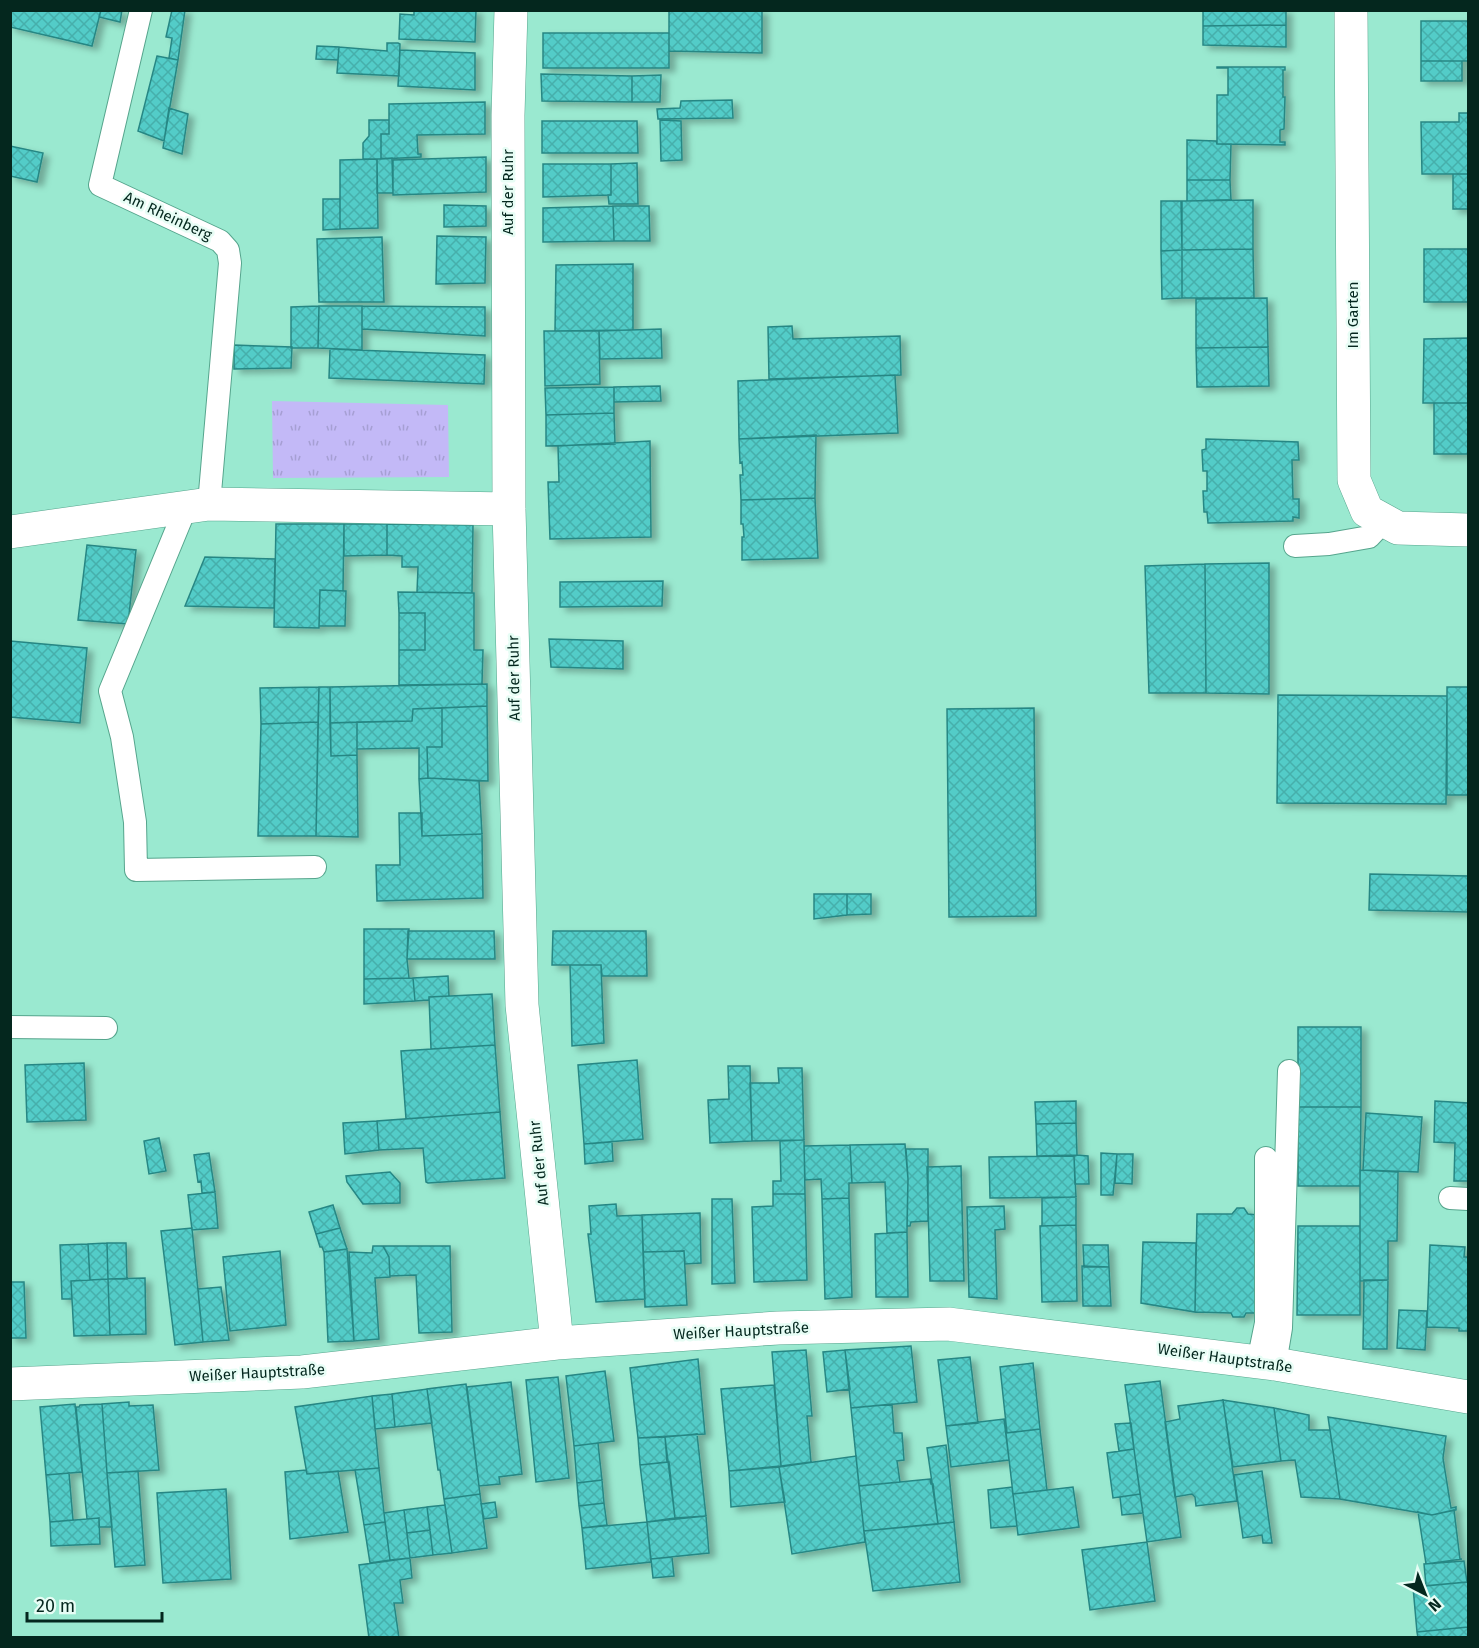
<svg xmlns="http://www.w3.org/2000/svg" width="1479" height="1648" font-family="'Fira Sans',sans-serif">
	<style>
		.park { fill: url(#park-tufts) }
		.building { fill: url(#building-cross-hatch); stroke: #278784; stroke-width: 1.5; filter: url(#shadow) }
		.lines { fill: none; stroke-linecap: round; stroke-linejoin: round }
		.lane-casing { stroke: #56a58d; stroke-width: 24 }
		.street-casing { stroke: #56a58d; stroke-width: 34 }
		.lane { stroke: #fff; stroke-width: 22 }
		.street { stroke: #fff; stroke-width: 33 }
		.labels { text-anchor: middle; stroke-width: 5; stroke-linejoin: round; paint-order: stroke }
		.street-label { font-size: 15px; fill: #04271e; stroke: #e7fdf5 }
	</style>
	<defs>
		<pattern id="park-tufts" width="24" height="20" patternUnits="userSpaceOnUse" patternTransform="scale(1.5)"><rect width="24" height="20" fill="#c3b9f7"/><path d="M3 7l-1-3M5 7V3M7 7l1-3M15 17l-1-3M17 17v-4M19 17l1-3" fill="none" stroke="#a69fd3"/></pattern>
		<pattern id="building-cross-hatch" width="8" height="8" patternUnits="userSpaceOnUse" patternTransform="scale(1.5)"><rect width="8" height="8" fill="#52ccc8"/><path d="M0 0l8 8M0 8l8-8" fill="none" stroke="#46afab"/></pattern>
		<filter id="shadow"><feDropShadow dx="6" dy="4" stdDeviation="3" flood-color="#0004"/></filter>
	</defs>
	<rect width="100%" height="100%" fill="#9ae9d0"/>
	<!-- park -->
	<path class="park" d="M 272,401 L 448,405 L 449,477 L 273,478 Z"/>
	<!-- building -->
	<path class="building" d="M 10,10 L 101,10 L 92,46 L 10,27 Z
		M 101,10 L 122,10 L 120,22 L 99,17 Z
		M 172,10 L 185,10 L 178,60 L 169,58 L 172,38 L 166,37 Z
		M 414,10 L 476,10 L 475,42 L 399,39 L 400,14 L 414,15 Z
		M 669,10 L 762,10 L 762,53 L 669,51 Z
		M 1203,10 L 1286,10 L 1286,25 L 1203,26 Z
		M 1421,21 L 1468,21 L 1468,61 L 1421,61 Z
		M 1286,25 L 1286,47 L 1203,45 L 1203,26 Z
		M 543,33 L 669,33 L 669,68 L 543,68 Z
		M 387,43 L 398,43 L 400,44 L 399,76 L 337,73 L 339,47 L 387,51 Z
		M 317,46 L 339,47 L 338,60 L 316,59 Z
		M 400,50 L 475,53 L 475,90 L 398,86 Z
		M 157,56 L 178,60 L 164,141 L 138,131 Z
		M 1421,61 L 1462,61 L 1462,81 L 1421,81 Z
		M 1217,67 L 1285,67 L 1285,70 L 1283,70 L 1283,97 L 1285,97 L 1284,129 L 1280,130 L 1280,142 L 1285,142 L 1285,145 L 1217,144 L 1217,95 L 1228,95 L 1228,68 L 1217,68 Z
		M 541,74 L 632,76 L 632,102 L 542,101 Z
		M 661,75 L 660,102 L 632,102 L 632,76 Z
		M 732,100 L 733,118 L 658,119 L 657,109 L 680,108 L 681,101 Z
		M 485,102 L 485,134 L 417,135 L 418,154 L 421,154 L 421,157 L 381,159 L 381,134 L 389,134 L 389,104 Z
		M 169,108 L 188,114 L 182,154 L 163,148 Z
		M 1459,113 L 1468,113 L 1468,174 L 1422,174 L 1421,122 L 1459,122 Z
		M 369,120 L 389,120 L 389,134 L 381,134 L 381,159 L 363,159 L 363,143 L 369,136 Z
		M 660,120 L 681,121 L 682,160 L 661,161 Z
		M 542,121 L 637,121 L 638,153 L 542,153 Z
		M 1187,140 L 1216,141 L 1217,144 L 1231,144 L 1230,180 L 1187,180 Z
		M 10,146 L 43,153 L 37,182 L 10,176 Z
		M 486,157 L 486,192 L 393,195 L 393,160 Z
		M 392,158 L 393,193 L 377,193 L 377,159 Z
		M 377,159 L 378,228 L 340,229 L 340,160 Z
		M 637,163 L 638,204 L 609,204 L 608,195 L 611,195 L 611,164 Z
		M 543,164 L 611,164 L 611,195 L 543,197 Z
		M 1453,174 L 1468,174 L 1468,209 L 1453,209 Z
		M 1187,180 L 1230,180 L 1231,200 L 1187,201 Z
		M 323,199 L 340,199 L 340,229 L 323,230 Z
		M 1253,200 L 1253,249 L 1182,250 L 1182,201 Z
		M 1161,201 L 1181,201 L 1182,250 L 1161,251 Z
		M 444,205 L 486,206 L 486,226 L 444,227 Z
		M 613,206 L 649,206 L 650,241 L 614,241 Z
		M 613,206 L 614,241 L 543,242 L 543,208 Z
		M 437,236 L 486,237 L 485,283 L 436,284 Z
		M 382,237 L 384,302 L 319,302 L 317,239 Z
		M 1253,249 L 1254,298 L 1182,298 L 1182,250 Z
		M 1424,249 L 1468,249 L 1468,302 L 1424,302 Z
		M 1182,250 L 1182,298 L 1162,299 L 1161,251 Z
		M 633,264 L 633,330 L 555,331 L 556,265 Z
		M 1267,298 L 1268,347 L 1196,348 L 1196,299 Z
		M 319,306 L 318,348 L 291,348 L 291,307 Z
		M 319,306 L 362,306 L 362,350 L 318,348 Z
		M 362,306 L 485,307 L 485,336 L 362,329 Z
		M 792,326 L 793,339 L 900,336 L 901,375 L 769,379 L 768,327 Z
		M 661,329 L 662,358 L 600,359 L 599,331 Z
		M 544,331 L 599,331 L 600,384 L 545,386 Z
		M 1468,338 L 1468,403 L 1423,403 L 1424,339 Z
		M 234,345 L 292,347 L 291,368 L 234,369 Z
		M 1268,347 L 1269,386 L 1197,387 L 1196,348 Z
		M 330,349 L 485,355 L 484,384 L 329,378 Z
		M 895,375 L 898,433 L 739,439 L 738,381 Z
		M 660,386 L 661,401 L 614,402 L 614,387 Z
		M 614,387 L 614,413 L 546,415 L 545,388 Z
		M 1434,403 L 1468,403 L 1468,454 L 1434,454 Z
		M 614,413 L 615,444 L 546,446 L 546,415 Z
		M 816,435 L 815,498 L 741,500 L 740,475 L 743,475 L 742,462 L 740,463 L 739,439 Z
		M 1206,439 L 1298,442 L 1299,460 L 1292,460 L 1293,499 L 1299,499 L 1299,518 L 1293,517 L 1293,521 L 1208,523 L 1207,512 L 1204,512 L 1203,491 L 1207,491 L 1207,471 L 1203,471 L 1202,450 L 1206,449 Z
		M 650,441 L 651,537 L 550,539 L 548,482 L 559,482 L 558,446 Z
		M 815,498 L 818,558 L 742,560 L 742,537 L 744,537 L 743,524 L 741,524 L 741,500 Z
		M 276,524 L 344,524 L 343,591 L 320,590 L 319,628 L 274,627 Z
		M 344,524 L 387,524 L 387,555 L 344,556 Z
		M 387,524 L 473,525 L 472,593 L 417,592 L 418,567 L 402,567 L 402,556 L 387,555 Z
		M 87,545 L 136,550 L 128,624 L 78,620 Z
		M 205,557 L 275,559 L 274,608 L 185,606 Z
		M 1269,563 L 1269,694 L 1206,693 L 1205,564 Z
		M 1205,564 L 1206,693 L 1149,693 L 1145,566 Z
		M 663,581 L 662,606 L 560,607 L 560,582 Z
		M 320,590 L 346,591 L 345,626 L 319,626 Z
		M 398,592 L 474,593 L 474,650 L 483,650 L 482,684 L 399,685 L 399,650 L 425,650 L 425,613 L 399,613 Z
		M 399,613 L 425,613 L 425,650 L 399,650 Z
		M 549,639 L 623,641 L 623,669 L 551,667 Z
		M 10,641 L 87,648 L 80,723 L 10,717 Z
		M 487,684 L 487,706 L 413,709 L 412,721 L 330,723 L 330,687 Z
		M 319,687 L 318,722 L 261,724 L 260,688 Z
		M 319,687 L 330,687 L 331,756 L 357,755 L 358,837 L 316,836 Z
		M 1447,687 L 1468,687 L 1468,795 L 1447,795 Z
		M 1278,695 L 1447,696 L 1446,804 L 1277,803 Z
		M 487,706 L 488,781 L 428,778 L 427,747 L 442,747 L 442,708 Z
		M 442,708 L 442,747 L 427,747 L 428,778 L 419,779 L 419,748 L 357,749 L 357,722 L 412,721 L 413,709 Z
		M 1034,708 L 1036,916 L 949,917 L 947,709 Z
		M 318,722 L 316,836 L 258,836 L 261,724 Z
		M 357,722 L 357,755 L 331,756 L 330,723 Z
		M 428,778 L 479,781 L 482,834 L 422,836 L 419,779 Z
		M 399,813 L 422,813 L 422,836 L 482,834 L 483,898 L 377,901 L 376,865 L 400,865 Z
		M 1370,874 L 1468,876 L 1468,912 L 1369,910 Z
		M 814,894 L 847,894 L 847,915 L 814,919 Z
		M 847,894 L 871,894 L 871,914 L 847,915 Z
		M 364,929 L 409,929 L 407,959 L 409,978 L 364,979 Z
		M 408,931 L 494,931 L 495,959 L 407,959 Z
		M 553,931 L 646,931 L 647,976 L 602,976 L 601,965 L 552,965 Z
		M 570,965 L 601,965 L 604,1043 L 572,1046 Z
		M 448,976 L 449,996 L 429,997 L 429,1000 L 415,1001 L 413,978 Z
		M 413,978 L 415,1001 L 364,1004 L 364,979 Z
		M 492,994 L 495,1045 L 431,1049 L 429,997 Z
		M 1298,1027 L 1361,1027 L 1361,1107 L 1298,1107 Z
		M 495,1045 L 500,1112 L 406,1119 L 401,1051 Z
		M 637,1060 L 643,1139 L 584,1144 L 578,1065 Z
		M 84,1063 L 86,1120 L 27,1122 L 25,1065 Z
		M 728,1066 L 750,1066 L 752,1141 L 710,1143 L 708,1100 L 729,1099 Z
		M 778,1068 L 802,1068 L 804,1140 L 752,1141 L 750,1083 L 779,1083 Z
		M 1076,1101 L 1076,1123 L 1036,1124 L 1035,1102 Z
		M 1435,1101 L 1468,1103 L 1468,1181 L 1454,1181 L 1455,1143 L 1434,1142 Z
		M 1298,1107 L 1361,1107 L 1360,1186 L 1298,1186 Z
		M 500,1112 L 505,1178 L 428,1183 L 426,1182 L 423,1148 L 379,1150 L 377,1121 Z
		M 1366,1113 L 1422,1117 L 1418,1172 L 1363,1170 Z
		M 377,1121 L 379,1150 L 345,1154 L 343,1123 Z
		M 1076,1123 L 1077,1155 L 1037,1156 L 1036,1124 Z
		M 159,1138 L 166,1171 L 149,1174 L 144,1141 Z
		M 804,1140 L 805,1194 L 773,1194 L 773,1181 L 781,1181 L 780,1141 Z
		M 612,1142 L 613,1161 L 585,1164 L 584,1144 Z
		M 905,1144 L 908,1179 L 907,1232 L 887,1233 L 885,1182 L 852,1183 L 850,1145 Z
		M 850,1145 L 852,1183 L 849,1183 L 849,1198 L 822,1199 L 821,1179 L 805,1180 L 804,1146 Z
		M 906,1149 L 928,1149 L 928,1221 L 911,1222 L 910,1226 L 907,1226 L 908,1179 Z
		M 209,1153 L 215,1192 L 202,1193 L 201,1181 L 198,1182 L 194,1155 Z
		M 1101,1153 L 1117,1154 L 1113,1195 L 1101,1195 Z
		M 1117,1154 L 1133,1154 L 1132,1184 L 1115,1183 Z
		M 1077,1155 L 1088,1156 L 1089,1184 L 1075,1184 L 1074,1156 Z
		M 1074,1156 L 1076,1197 L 990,1198 L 989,1157 Z
		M 961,1166 L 964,1281 L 930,1281 L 927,1167 Z
		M 1360,1170 L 1398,1172 L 1397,1241 L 1388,1241 L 1388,1280 L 1360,1281 Z
		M 390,1172 L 400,1183 L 400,1203 L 363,1204 L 347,1182 L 346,1176 Z
		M 215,1192 L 218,1228 L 192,1230 L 188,1195 Z
		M 773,1194 L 805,1194 L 807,1280 L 754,1282 L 752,1207 L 773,1206 Z
		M 1076,1197 L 1076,1225 L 1042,1226 L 1042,1198 Z
		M 849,1198 L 852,1297 L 825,1299 L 822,1199 Z
		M 712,1199 L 732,1199 L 735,1283 L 712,1284 Z
		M 616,1204 L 617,1216 L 642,1215 L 645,1299 L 596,1302 L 588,1234 L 591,1234 L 589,1206 Z
		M 333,1205 L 340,1228 L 316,1234 L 309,1212 Z
		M 1004,1206 L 1005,1229 L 995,1230 L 997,1299 L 969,1297 L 967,1207 Z
		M 1237,1208 L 1244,1208 L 1248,1214 L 1258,1215 L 1255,1313 L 1246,1313 L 1244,1317 L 1233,1317 L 1231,1313 L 1195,1312 L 1197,1214 L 1232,1214 Z
		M 700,1213 L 701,1263 L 685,1264 L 684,1251 L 643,1252 L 642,1215 Z
		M 1076,1225 L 1077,1301 L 1042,1302 L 1040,1226 Z
		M 1298,1226 L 1360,1226 L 1360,1315 L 1297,1315 Z
		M 192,1228 L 203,1342 L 175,1345 L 161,1231 Z
		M 340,1228 L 347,1249 L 324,1252 L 322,1247 L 320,1247 L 316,1234 Z
		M 907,1232 L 908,1297 L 876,1297 L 875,1234 Z
		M 1143,1242 L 1196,1243 L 1195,1312 L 1141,1303 Z
		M 107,1243 L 108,1279 L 90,1280 L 88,1244 Z
		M 107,1243 L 126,1243 L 127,1279 L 108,1279 Z
		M 88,1244 L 90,1280 L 71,1281 L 72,1299 L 62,1299 L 60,1245 Z
		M 1083,1245 L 1108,1245 L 1109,1267 L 1084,1267 Z
		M 1430,1245 L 1465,1247 L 1464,1257 L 1468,1257 L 1468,1331 L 1459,1331 L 1459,1328 L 1427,1327 Z
		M 373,1246 L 383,1246 L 389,1257 L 390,1277 L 375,1278 L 379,1339 L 354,1341 L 349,1252 L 372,1253 Z
		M 383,1246 L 450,1246 L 452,1332 L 419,1333 L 416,1275 L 390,1276 L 389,1257 Z
		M 347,1249 L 354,1341 L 328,1342 L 324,1252 Z
		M 280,1251 L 286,1325 L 230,1331 L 223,1257 Z
		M 684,1251 L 687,1305 L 645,1307 L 643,1252 Z
		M 1082,1266 L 1109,1267 L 1111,1306 L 1083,1306 Z
		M 145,1278 L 146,1334 L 110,1335 L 108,1279 Z
		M 108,1279 L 110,1335 L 74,1336 L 71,1281 Z
		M 1364,1280 L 1388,1280 L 1387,1349 L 1363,1349 Z
		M 10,1282 L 24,1282 L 26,1338 L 10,1338 Z
		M 221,1287 L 229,1340 L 203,1342 L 198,1289 Z
		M 1399,1310 L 1427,1311 L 1425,1350 L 1397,1348 Z
		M 911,1346 L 917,1402 L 851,1408 L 845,1350 Z
		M 806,1350 L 812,1416 L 807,1416 L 811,1462 L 781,1466 L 772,1352 Z
		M 845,1350 L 850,1389 L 827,1392 L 823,1352 Z
		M 970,1357 L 978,1423 L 946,1426 L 938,1360 Z
		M 698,1359 L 705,1434 L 638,1438 L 630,1368 Z
		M 1033,1363 L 1040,1429 L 1007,1433 L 1000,1367 Z
		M 605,1371 L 614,1441 L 574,1446 L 566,1376 Z
		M 558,1377 L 569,1478 L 536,1482 L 526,1380 Z
		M 1160,1381 L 1181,1537 L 1147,1542 L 1125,1385 Z
		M 511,1382 L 522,1474 L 499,1477 L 500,1484 L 479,1486 L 467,1387 Z
		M 466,1384 L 480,1494 L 444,1499 L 440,1470 L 438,1470 L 427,1389 Z
		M 774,1385 L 781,1466 L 729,1471 L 721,1389 Z
		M 427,1389 L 432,1423 L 395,1427 L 392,1394 Z
		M 392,1394 L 395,1427 L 375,1429 L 372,1396 Z
		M 372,1396 L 379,1468 L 307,1474 L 295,1407 Z
		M 1223,1400 L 1237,1501 L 1196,1506 L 1195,1497 L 1192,1494 L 1175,1497 L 1165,1422 L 1180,1419 L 1178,1406 Z
		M 1223,1400 L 1274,1408 L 1281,1461 L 1233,1467 Z
		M 129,1402 L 129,1406 L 153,1405 L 159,1470 L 107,1473 L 102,1404 Z
		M 75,1404 L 82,1472 L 46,1475 L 40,1407 Z
		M 102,1404 L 107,1473 L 112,1527 L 99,1527 L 99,1518 L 87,1519 L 76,1407 L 79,1407 L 80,1405 Z
		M 892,1404 L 894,1433 L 902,1433 L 904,1460 L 897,1461 L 900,1482 L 859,1486 L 851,1408 Z
		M 1274,1408 L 1309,1415 L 1309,1430 L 1330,1430 L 1340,1499 L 1301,1497 L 1295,1460 L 1281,1461 Z
		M 1328,1417 L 1446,1436 L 1443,1458 L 1451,1508 L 1456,1507 L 1456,1510 L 1432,1515 L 1340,1499 Z
		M 1004,1419 L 1009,1460 L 951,1467 L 946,1426 Z
		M 1131,1423 L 1134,1449 L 1119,1451 L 1115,1424 Z
		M 1040,1429 L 1047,1490 L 1013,1494 L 1006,1433 Z
		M 697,1434 L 706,1516 L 675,1518 L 665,1437 Z
		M 665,1437 L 667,1462 L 640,1465 L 638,1438 Z
		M 598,1443 L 602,1480 L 577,1483 L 574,1446 Z
		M 946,1445 L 954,1522 L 938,1524 L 927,1448 Z
		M 1134,1449 L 1140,1494 L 1113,1498 L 1107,1453 Z
		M 856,1456 L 865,1542 L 792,1554 L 779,1467 Z
		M 669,1462 L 675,1518 L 647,1522 L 640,1465 Z
		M 779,1467 L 785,1502 L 731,1507 L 729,1471 Z
		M 379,1468 L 385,1522 L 364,1525 L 355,1470 Z
		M 306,1470 L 307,1474 L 338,1471 L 348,1532 L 290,1539 L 285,1472 Z
		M 138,1471 L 145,1565 L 115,1567 L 107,1473 Z
		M 1262,1471 L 1272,1543 L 1263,1543 L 1262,1535 L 1243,1538 L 1234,1475 Z
		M 69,1473 L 73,1520 L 50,1522 L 46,1475 Z
		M 930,1479 L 931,1484 L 933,1484 L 938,1524 L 864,1531 L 859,1486 Z
		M 602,1480 L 604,1503 L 579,1506 L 577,1483 Z
		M 1012,1487 L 1017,1526 L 991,1528 L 988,1490 Z
		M 1073,1487 L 1079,1527 L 1018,1535 L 1013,1494 Z
		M 226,1489 L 231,1579 L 163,1583 L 157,1493 Z
		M 480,1494 L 487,1548 L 452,1553 L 444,1499 Z
		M 1140,1494 L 1143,1513 L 1122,1515 L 1120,1497 Z
		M 495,1502 L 497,1517 L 484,1519 L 481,1504 Z
		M 604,1503 L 607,1525 L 582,1528 L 579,1506 Z
		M 445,1505 L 452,1553 L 433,1555 L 427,1507 Z
		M 427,1507 L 430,1530 L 407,1533 L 404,1510 Z
		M 404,1510 L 410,1558 L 390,1560 L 384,1513 Z
		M 1454,1510 L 1460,1559 L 1462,1559 L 1426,1564 L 1418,1512 L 1432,1515 Z
		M 706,1516 L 709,1553 L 651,1559 L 647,1522 Z
		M 99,1518 L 100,1544 L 51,1546 L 50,1522 Z
		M 385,1522 L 390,1560 L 370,1563 L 364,1525 Z
		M 647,1522 L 651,1562 L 586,1569 L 582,1528 Z
		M 954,1522 L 960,1582 L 873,1591 L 864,1531 Z
		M 430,1530 L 433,1555 L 410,1558 L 407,1533 Z
		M 1147,1542 L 1155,1601 L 1090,1610 L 1082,1550 Z
		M 672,1557 L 674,1576 L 653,1578 L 651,1559 Z
		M 410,1558 L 412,1578 L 400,1580 L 403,1603 L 394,1603 L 399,1638 L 369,1638 L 359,1565 Z
		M 1464,1561 L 1467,1582 L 1426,1586 L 1424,1564 Z
		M 1467,1582 L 1468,1582 L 1468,1627 L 1417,1632 L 1413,1587 Z
		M 1468,1627 L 1468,1638 L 1418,1638 L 1417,1632 Z"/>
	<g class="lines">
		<!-- lane casing -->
		<g class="lane-casing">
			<path id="lane" d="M 141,10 L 100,185 L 220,241 L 228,250 L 230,263 L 209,504
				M 186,507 L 110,691 L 122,737 L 135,822 L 136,870 L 315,867
				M 1295,546 L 1329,544 L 1369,537 L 1385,520
				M 10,1027 L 106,1028
				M 1450,1198 L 1468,1199
				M 1258,1362 L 1266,1323 L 1266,1158
				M 1275,1364 L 1281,1328 L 1289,1071"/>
		</g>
		<!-- street casing -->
		<g class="street-casing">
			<path id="street" d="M 511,10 L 508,115 L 509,509 L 522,1005 L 557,1343
				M 1351,10 L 1354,480 L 1367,511 L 1398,528 L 1468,530
				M 10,532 L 209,504 L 509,509
				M 10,1384 L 302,1372 L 557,1343 L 778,1328 L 948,1324 L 1275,1364 L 1468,1397"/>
		</g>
		<!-- lane -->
		<use href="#lane" class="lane"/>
		<!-- street -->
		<use href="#street" class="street"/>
	</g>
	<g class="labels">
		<!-- street labels -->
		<g class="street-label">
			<text transform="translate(508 192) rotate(-90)" y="5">Auf der Ruhr</text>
			<text transform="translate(168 216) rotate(25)" y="5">Am Rheinberg</text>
			<text transform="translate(1353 315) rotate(-90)" y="5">Im Garten</text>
			<text transform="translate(514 678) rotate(-91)" y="5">Auf der Ruhr</text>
			<text transform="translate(539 1163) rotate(-96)" y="5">Auf der Ruhr</text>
			<text transform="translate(741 1331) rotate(-3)" y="5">Weißer Hauptstraße</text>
			<text transform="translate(1225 1358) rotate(8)" y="5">Weißer Hauptstraße</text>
			<text transform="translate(257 1373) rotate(-3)" y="5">Weißer Hauptstraße</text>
		</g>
	</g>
	<!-- border -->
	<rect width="1479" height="1648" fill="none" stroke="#04271e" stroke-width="24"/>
	<!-- north arrow -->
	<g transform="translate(1425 1594) rotate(138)" stroke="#e7fdf5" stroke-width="4.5" paint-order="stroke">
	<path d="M0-4.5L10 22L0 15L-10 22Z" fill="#04271e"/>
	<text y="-9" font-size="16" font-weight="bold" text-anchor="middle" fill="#04271e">N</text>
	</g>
	<!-- scale -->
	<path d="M27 1612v9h135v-9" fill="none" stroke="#04271e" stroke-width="3"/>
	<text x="36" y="1612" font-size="18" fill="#04271e" stroke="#e7fdf5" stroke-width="4.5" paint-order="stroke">20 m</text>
</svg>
